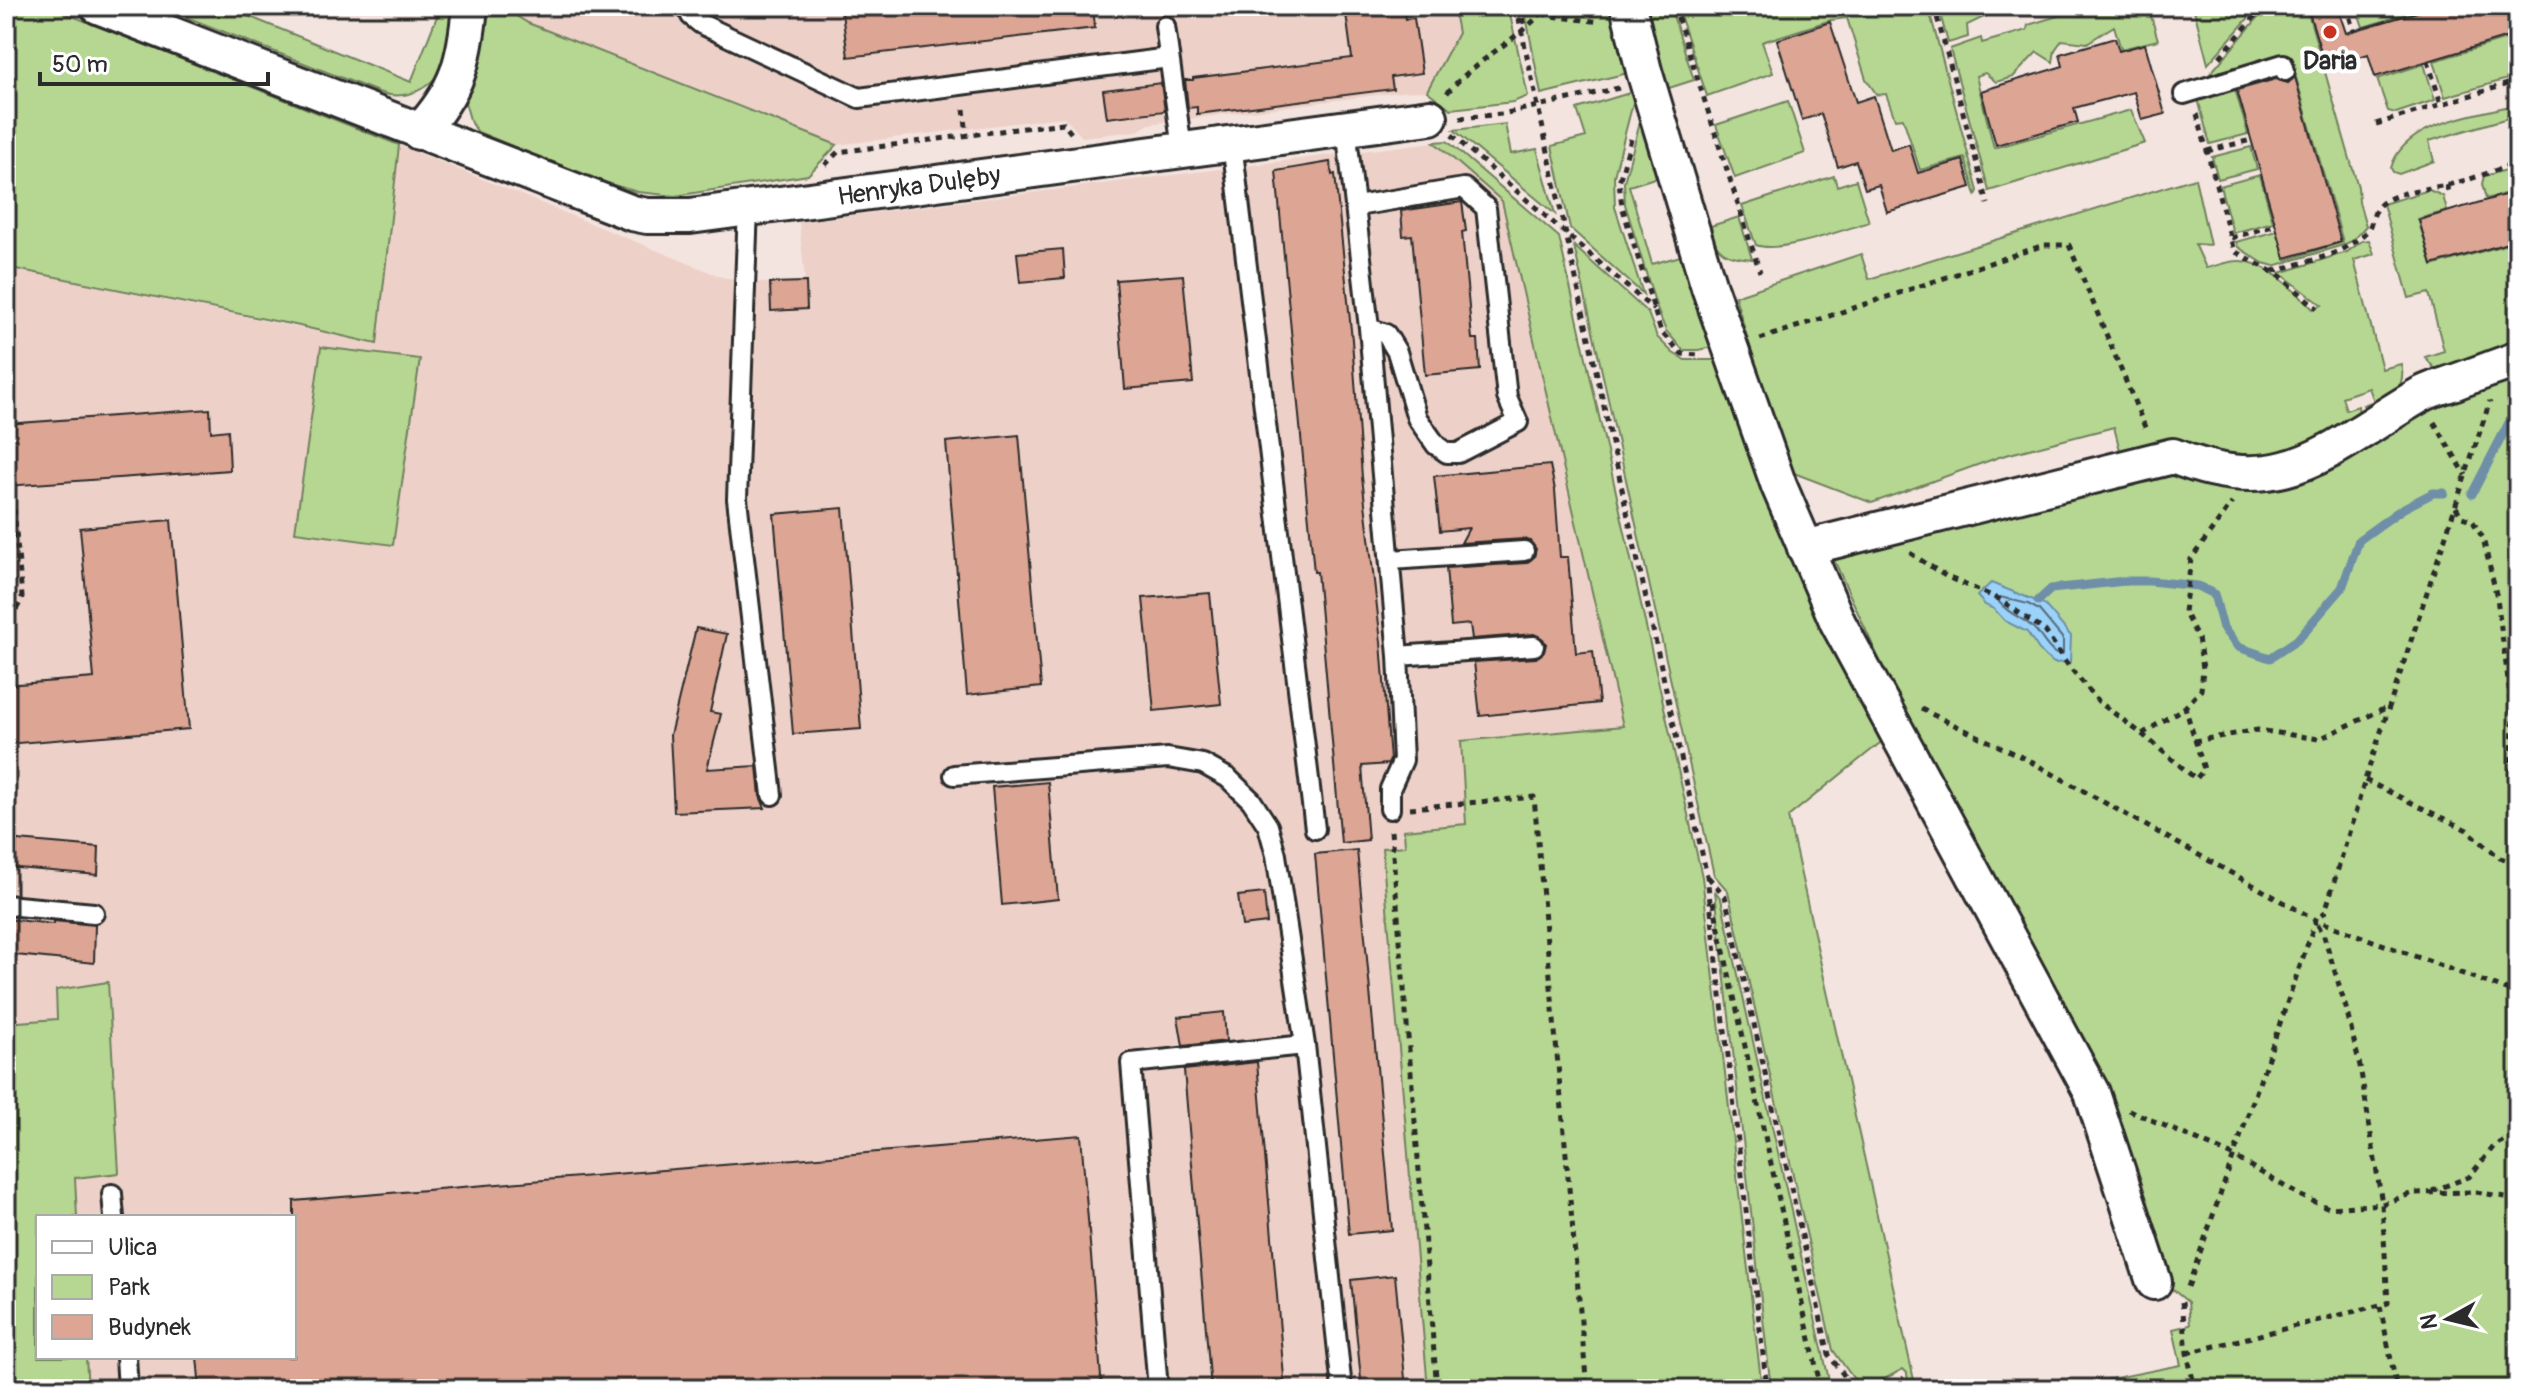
<svg xmlns="http://www.w3.org/2000/svg" width="2524" height="1395" font-family="Pangolin,sans-serif">
	<style>
		.built { fill: #edd1c8 }
		.green { fill: #b6d791; stroke: #70815e; stroke-width: 2 }
		.water { fill: #9bd2fa; stroke: #6e8fa7; stroke-width: 2 }
		.lines { fill: none; stroke-linecap: round; stroke-linejoin: round }
		.shore { stroke: #586e7e; stroke-width: 2 }
		.stream { stroke: #6e8fa7; stroke-width: 9 }
		.building { fill: #dca594; stroke: #2b2b2b; stroke-width: 2 }
		.service-casing { stroke: #2b2b2b; stroke-width: 24 }
		.minor-casing { stroke: #2b2b2b; stroke-width: 40 }
		.path { stroke: #2b2b2b; stroke-width: 5; stroke-dasharray: 6 6; stroke-linecap: butt }
		.service { stroke: #fff; stroke-width: 18 }
		.minor { stroke: #fff; stroke-width: 34 }
		.poi-dot { fill: #c8321e; stroke: #fff; stroke-width: 3 }
		.labels { text-anchor: middle; stroke-width: 8; stroke-linejoin: round; paint-order: stroke }
		.poi-label { font-size: 26px; font-weight: bold; fill: #2b2b2b; stroke: #fff }
		.street-label { font-size: 26px; fill: #2b2b2b; stroke: #fff }
	</style>
	<rect width="100%" height="100%" fill="#f4e4df"/>
	<filter id="ink" filterUnits="userSpaceOnUse"><feTurbulence type="fractalNoise" baseFrequency=".0125" numOctaves="2"/><feDisplacementMap in="SourceGraphic" scale="16" xChannelSelector="R" yChannelSelector="G"/><feConvolveMatrix kernelMatrix="1 2 1 2 8 2 1 2 1" color-interpolation-filters="sRGB"/></filter>
	<g filter="url(#ink)">
		<!-- built -->
		<path class="built" d="M 508,6 L 1453,6 L 1458,33 L 1427,91 L 1400,92 L 1149,124 L 1138,131 L 1082,137 L 1064,117 L 837,145 L 528,23 L 518,17 Z
			M 1434,142 L 1502,201 L 1623,726 L 1461,741 L 1466,824 L 1405,830 L 1405,846 L 1382,848 L 1428,1389 L 88,1389 L 86,1357 L 294,1357 L 294,1217 L 77,1217 L 75,1178 L 118,1173 L 57,1019 L 6,1023 L 6,267 L 377,344 L 399,145 L 722,277 L 745,282 L 770,283 L 805,281 L 799,222 Z"/>
		<!-- green -->
		<path class="green" d="M 6,6 L 47,6 L 399,145 L 377,344 L 295,325 L 6,267 Z
			M 158,6 L 223,6 L 411,82 L 439,11 L 439,6 L 458,6 C 455,22 454,41 448,56 C 437,86 409,103 378,92 Z
			M 484,6 L 508,6 L 518,17 L 528,23 L 837,145 L 808,175 L 675,196 L 638,192 L 592,179 L 478,132 L 471,123 L 463,95 Z
			M 1453,6 L 1508,6 L 1528,96 L 1513,102 L 1451,109 L 1427,91 L 1458,33 Z
			M 1524,6 L 1610,6 L 1628,73 L 1541,94 Z
			M 1644,6 L 1670,6 L 1694,80 L 1666,89 Z
			M 1677,6 L 1928,6 L 1978,191 L 1976,195 L 1965,158 L 1920,170 L 1903,118 L 1895,119 L 1886,94 L 1877,95 L 1866,79 L 1847,18 L 1831,20 L 1762,42 L 1773,73 L 1707,96 Z
			M 1938,6 L 1990,6 L 1986,16 L 1967,25 L 1968,37 L 1948,43 Z
			M 2091,6 L 2148,6 L 2158,40 L 2121,49 L 2114,26 L 2087,43 L 2062,40 L 2055,50 L 2053,62 L 2037,52 L 2013,77 L 1996,82 L 1985,73 L 1976,76 L 1994,148 L 2131,110 L 2145,143 L 1989,191 L 1950,49 L 1981,38 L 1982,43 L 2027,30 L 2028,25 Z
			M 2193,6 L 2259,6 L 2208,64 Z
			M 2268,6 L 2306,6 L 2358,187 L 2359,202 L 2366,226 L 2352,241 L 2343,245 L 2274,266 L 2263,263 L 2238,247 L 2236,242 L 2277,231 L 2286,260 L 2343,242 L 2293,67 L 2233,84 L 2228,73 L 2221,71 L 2209,75 Z
			M 2356,6 L 2434,6 L 2363,27 Z
			M 2510,38 L 2518,63 L 2518,76 L 2445,97 L 2434,61 Z
			M 2424,64 L 2435,100 L 2396,113 L 2388,111 L 2377,79 Z
			M 2235,89 L 2248,134 L 2210,144 L 2198,99 Z
			M 1636,91 L 1614,176 L 1615,207 L 1643,294 L 1570,228 L 1552,146 L 1586,137 L 1577,109 Z
			M 1788,101 L 1805,153 L 1735,178 L 1716,125 Z
			M 2518,104 L 2518,137 L 2508,118 L 2429,141 L 2434,161 L 2399,174 L 2393,172 L 2391,168 C 2404,121 2478,115 2518,104 Z
			M 1642,115 L 1661,176 L 1629,186 L 1652,264 L 1684,255 L 1712,347 L 1698,350 L 1683,350 L 1666,331 L 1657,309 L 1625,204 L 1624,182 Z
			M 1505,124 L 1511,154 L 1537,149 L 1555,214 L 1454,130 Z
			M 1447,141 L 1559,237 L 1702,877 L 1762,1389 L 1428,1389 L 1382,848 L 1405,846 L 1404,830 L 1466,824 L 1461,741 L 1623,726 L 1502,201 L 1434,142 Z
			M 2251,147 L 2257,169 L 2218,179 L 2212,157 Z
			M 2510,169 L 2518,174 L 2518,190 L 2486,199 L 2482,184 L 2484,176 Z
			M 2260,175 L 2273,222 L 2233,233 L 2220,186 Z
			M 1834,176 L 1837,186 L 1856,180 L 1869,222 C 1842,230 1780,254 1756,245 L 1742,206 Z
			M 2195,178 L 2210,245 L 2195,244 L 2206,268 C 2216,266 2228,261 2238,261 C 2267,260 2294,291 2313,309 L 2322,305 L 2280,273 L 2347,252 L 2362,241 L 2369,240 L 2374,254 L 2354,260 L 2382,369 L 2401,364 C 2408,390 2386,403 2366,412 L 2363,405 L 2374,401 L 2369,388 L 2342,397 L 2346,410 L 2358,406 L 2360,425 L 2268,461 L 2193,451 L 2173,439 L 2121,454 L 2114,427 L 2002,456 L 1872,503 L 1786,470 L 1735,296 L 1861,254 L 1869,279 Z
			M 2429,190 L 2443,196 L 2447,211 L 2418,219 L 2432,266 L 2518,241 L 2518,343 L 2445,369 L 2434,368 L 2425,357 L 2444,351 L 2429,293 L 2409,298 L 2383,204 Z
			M 1739,217 L 1752,259 C 1726,257 1716,253 1708,227 Z
			M 1574,246 L 1648,313 L 1657,337 L 1673,353 L 1685,360 L 1721,360 L 1890,735 L 1788,817 L 1916,1389 L 1897,1389 L 1908,1383 L 1907,1373 L 1903,1369 L 1866,1389 L 1861,1389 L 1833,1350 L 1728,891 L 1714,875 Z
			M 321,347 L 420,359 L 393,545 L 295,532 Z
			M 2518,370 L 2518,1389 L 2060,1389 L 2181,1365 L 2173,1329 L 2190,1325 L 2188,1302 L 2161,1280 L 1834,560 L 1836,552 L 2171,469 L 2195,482 L 2219,487 L 2254,490 L 2301,480 L 2408,420 Z
			M 1715,891 L 1721,899 L 1831,1389 L 1771,1389 Z
			M 108,982 L 119,1173 L 75,1178 L 77,1217 L 38,1217 L 38,1357 L 86,1357 L 88,1389 L 6,1389 L 6,1023 L 57,1019 L 56,990 Z
			M 1984,1378 L 1986,1389 L 1923,1389 Z"/>
		<!-- water -->
		<path class="water" d="M 1991,583 L 2044,604 L 2071,636 L 2070,662 L 2054,663 L 2042,654 L 2027,632 L 2005,621 L 1994,609 L 1985,605 L 1977,596 Z"/>
		<g class="lines">
			<!-- shore -->
			<path class="shore" d="M 2000,597 L 2028,604 L 2039,610 L 2063,639 L 2063,653 L 2056,654 C 2044,646 2041,633 2030,625 C 2018,615 2011,616 1999,602 Z"/>
			<!-- stream -->
			<path class="stream" d="M 2472,494 L 2514,413 L 2518,411
				M 2038,601 L 2051,589 L 2125,581 L 2150,581 L 2198,586 L 2214,594 L 2223,628 L 2238,647 L 2270,658 L 2297,640 L 2342,588 L 2359,540 L 2402,509 L 2433,493 L 2444,493"/>
		</g>
		<!-- building -->
		<path class="building" d="M 841,6 L 1093,6 L 1095,28 L 848,57 Z
			M 1345,6 L 1403,6 L 1405,19 L 1414,18 L 1422,73 L 1391,77 L 1393,89 L 1197,114 L 1197,107 L 1188,108 L 1185,80 L 1193,80 L 1193,78 L 1352,58 Z
			M 2307,6 L 2337,6 L 2346,33 L 2438,6 L 2518,6 L 2518,34 L 2375,77 L 2368,54 L 2326,68 Z
			M 1830,22 L 1856,102 L 1874,96 L 1891,150 L 1909,144 L 1918,173 L 1963,160 L 1971,187 L 1887,212 L 1879,185 L 1865,189 L 1856,161 L 1838,167 L 1821,114 L 1802,120 L 1777,40 Z
			M 2115,38 L 2119,51 L 2145,44 L 2165,114 L 2142,120 L 2134,92 L 2074,108 L 2078,122 L 1996,145 L 1981,91 L 2063,66 L 2060,54 Z
			M 2295,77 L 2341,242 L 2285,258 L 2237,90 L 2276,79 L 2288,83 Z
			M 1161,83 L 1165,111 L 1107,118 L 1103,90 Z
			M 1330,162 L 1332,175 L 1335,174 L 1352,340 L 1362,477 L 1381,642 L 1390,760 L 1388,764 L 1362,766 L 1368,840 L 1341,843 L 1317,572 L 1314,572 L 1307,500 L 1276,171 Z
			M 2518,191 L 2518,240 L 2432,265 L 2419,220 Z
			M 1462,202 L 1466,231 L 1462,232 L 1472,339 L 1478,339 L 1480,370 L 1425,375 L 1412,235 L 1403,236 L 1401,211 Z
			M 1063,249 L 1065,278 L 1020,282 L 1017,253 Z
			M 1183,275 L 1193,383 L 1125,389 L 1116,280 Z
			M 806,282 L 807,309 L 771,311 L 770,283 Z
			M 210,409 L 211,432 L 228,430 L 230,470 L 6,486 L 6,424 Z
			M 1019,435 L 1041,687 L 967,695 L 946,442 Z
			M 1550,465 L 1555,490 L 1560,557 L 1568,557 L 1576,653 L 1593,651 L 1599,703 L 1480,716 L 1474,662 L 1536,658 L 1544,652 L 1546,644 L 1543,639 L 1534,634 L 1472,639 L 1470,624 L 1451,626 L 1446,568 L 1526,563 L 1534,557 L 1536,549 L 1530,541 L 1524,539 L 1461,543 L 1469,528 L 1440,531 L 1434,476 Z
			M 843,508 L 861,729 L 793,734 L 774,514 Z
			M 171,520 L 189,729 L 6,744 L 6,685 L 94,678 L 80,528 Z
			M 1210,593 L 1221,704 L 1154,711 L 1143,598 Z
			M 696,628 L 727,634 L 710,712 L 721,714 L 707,769 L 757,766 L 760,796 L 765,808 L 674,812 L 670,735 Z
			M 1048,782 L 1058,899 L 1002,905 L 992,787 Z
			M 6,839 L 99,847 L 98,875 L 6,867 Z
			M 1357,850 L 1392,1230 L 1349,1234 L 1315,854 Z
			M 1264,893 L 1267,923 L 1242,926 L 1238,896 Z
			M 6,919 L 53,924 L 53,921 L 95,925 L 94,963 L 6,954 Z
			M 1224,1012 L 1226,1041 L 1183,1046 L 1178,1017 Z
			M 1257,1062 L 1285,1389 L 1211,1389 L 1184,1070 Z
			M 1081,1135 L 1102,1389 L 200,1389 L 197,1357 L 294,1357 L 294,1201 Z
			M 1395,1275 L 1406,1389 L 1362,1389 L 1351,1280 Z"/>
		<g class="lines">
			<!-- service casing -->
			<g class="service-casing">
				<path id="service" d="M 687,6 L 691,16 L 701,24 L 859,98 L 1169,58
					M 1165,26 L 1182,149
					M 2184,94 L 2283,64 L 2285,71
					M 1346,127 L 1369,328 L 1398,656 L 1403,760 L 1390,789 L 1390,809
					M 1232,143 L 1315,829
					M 1357,206 L 1464,188 L 1486,208 L 1507,397 L 1518,422 L 1458,453 L 1447,453 L 1436,445 L 1417,418 L 1397,352 L 1386,334 L 1369,328
					M 748,207 L 737,499 L 772,795
					M 1391,560 L 1524,551
					M 1398,656 L 1534,646
					M 954,775 L 1168,758 L 1203,764 L 1228,778 L 1251,800 L 1268,826 L 1276,855 L 1305,1045 L 1342,1389
					M 6,905 L 94,913
					M 112,1194 L 114,1217
					M 126,1357 L 128,1389
					M 1158,1389 L 1131,1063 L 1305,1045"/>
			</g>
			<!-- minor casing -->
			<g class="minor-casing">
				<g id="minor">
					<path id="s1" d="M 98,6 L 632,213 L 647,216 L 690,216 L 1430,117"/>
					<path d="M 1628,6 L 1644,71 L 1709,287 L 1779,486 L 1838,623 L 2092,1093 L 2154,1282"/>
					<path d="M 419,132 C 458,90 465,61 470,6"/>
					<path d="M 1805,548 L 2173,456 C 2285,502 2330,447 2420,395 C 2431,389 2443,386 2455,382 C 2476,374 2497,367 2518,359"/>
				</g>
			</g>
			<!-- path -->
			<path class="path" d="M 1516,6 L 1707,876 L 1767,1389
				M 1521,6 L 1525,27
				M 1674,6 L 1760,272
				M 1934,6 L 1988,204
				M 2346,6 L 2354,31
				M 1542,13 L 1551,16 L 1601,22
				M 2514,35 L 2518,49
				M 2220,57 L 2264,6
				M 2428,61 L 2441,104
				M 1447,93 C 1476,59 1519,40 1548,6
				M 964,109 L 967,136
				M 2197,114 L 2234,251 L 2280,276 L 2317,308
				M 1460,118 L 1502,114 L 1619,88
				M 2376,124 L 2518,81
				M 1452,135 L 1654,310
				M 1631,139 L 1619,182 L 1622,206 L 1661,332 L 1682,354 L 1701,355
				M 2207,151 L 2251,140
				M 825,165 L 838,152 L 1063,123 L 1071,133
				M 2446,185 L 2450,196
				M 2231,238 L 2276,225
				M 2273,271 C 2303,262 2340,257 2364,234 C 2376,224 2369,209 2387,200 C 2406,190 2426,189 2447,185 C 2471,180 2495,170 2518,163
				M 1760,339 L 2044,245 L 2069,245 L 2147,432
				M 2434,422 L 2466,475
				M 2456,507 L 2462,517 L 2472,520 L 2483,538 L 2497,598 L 2509,687 L 2513,723 L 2511,771 L 2514,814 L 2511,902 L 2518,958
				M 1910,553 L 1947,577 L 1999,599 L 2045,631 L 2068,665 L 2099,702 L 2142,734 L 2185,707 L 2201,690 L 2203,668 L 2198,638 L 2184,612 L 2191,559 L 2232,503
				M 6,615 C 16,614 19,605 22,597 L 14,510
				M 1921,709 L 2026,759 L 2316,920 L 2518,994
				M 2142,734 L 2196,779 L 2204,769 L 2185,707
				M 2194,741 L 2258,730 L 2319,739 L 2388,707
				M 2365,780 L 2467,830 L 2500,858 L 2511,861 L 2518,858
				M 1410,808 L 1534,797 L 1587,1389
				M 1391,831 L 1437,1389
				M 1708,877 L 1725,896 L 1829,1355 L 1854,1389
				M 1713,902 L 1821,1389
				M 2129,1110 L 2233,1156 L 2301,1196 L 2329,1208 L 2382,1204 L 2413,1193 L 2476,1192 L 2518,1199
				M 2432,1191 L 2469,1177 L 2495,1145 L 2518,1133
				M 2188,1287 L 2316,920 L 2325,912 L 2365,780 L 2490,401
				M 2182,1302 L 2187,1353 L 2195,1389
				M 2380,1306 L 2397,1389
				M 2187,1353 L 2388,1303 L 2382,1204 L 2360,1066 L 2346,1008 L 2324,936 L 2316,921
				M 1881,1389 L 1904,1378"/>
			<!-- service -->
			<use href="#service" class="service"/>
			<!-- minor -->
			<use href="#minor" class="minor"/>
		</g>
	</g>
	<!-- markers -->
	<circle class="poi-dot" cx="2330" cy="32" r="8"/>
	<g class="labels">
		<!-- poi labels -->
		<g class="poi-label">
			<text x="2330" y="69">Daria</text>
		</g>
		<!-- street labels -->
		<g class="street-label">
			<text dy="9" stroke="none"><textPath href="#s1" startOffset="862">Henryka Dulęby</textPath></text>
		</g>
	</g>
	<!-- margin -->
	<rect width="2524" height="1395" fill="none" stroke="#fff" stroke-width="32"/>
	<rect x="16" y="16" width="2492" height="1363" fill="none" stroke="#2b2b2b" stroke-width="3" filter="url(#ink)"/>
	<!-- legend -->
	<rect x="36" y="1215" width="260" height="144" fill="#ffffff" stroke="#aaaaaa" stroke-width="2"/>
	<rect x="52" y="1241" width="40" height="12" fill="#ffffff" stroke="#aaaaaa" stroke-width="2"/>
	<text x="108" y="1255" font-size="24" fill="#2b2b2b">Ulica</text>
	<rect x="52" y="1275" width="40" height="24" fill="#b6d791" stroke="#aaaaaa" stroke-width="2"/>
	<text x="108" y="1295" font-size="24" fill="#2b2b2b">Park</text>
	<rect x="52" y="1315" width="40" height="24" fill="#dca594" stroke="#aaaaaa" stroke-width="2"/>
	<text x="108" y="1335" font-size="24" fill="#2b2b2b">Budynek</text>
	<!-- north arrow -->
	<g transform="translate(2448 1319) rotate(262)" stroke="#ffffff" stroke-width="6" paint-order="stroke">
	<path d="M0-6L14 30L0 20L-14 30Z" fill="#2b2b2b"/>
	<text y="-12" font-size="22" font-weight="bold" text-anchor="middle" fill="#2b2b2b">N</text>
	</g>
	<!-- scale -->
	<path d="M40 72v12h228v-12" fill="none" stroke="#2b2b2b" stroke-width="4"/>
	<text x="52" y="72" font-size="24" fill="#2b2b2b" stroke="#ffffff" stroke-width="6" paint-order="stroke">50 m</text>
</svg>
